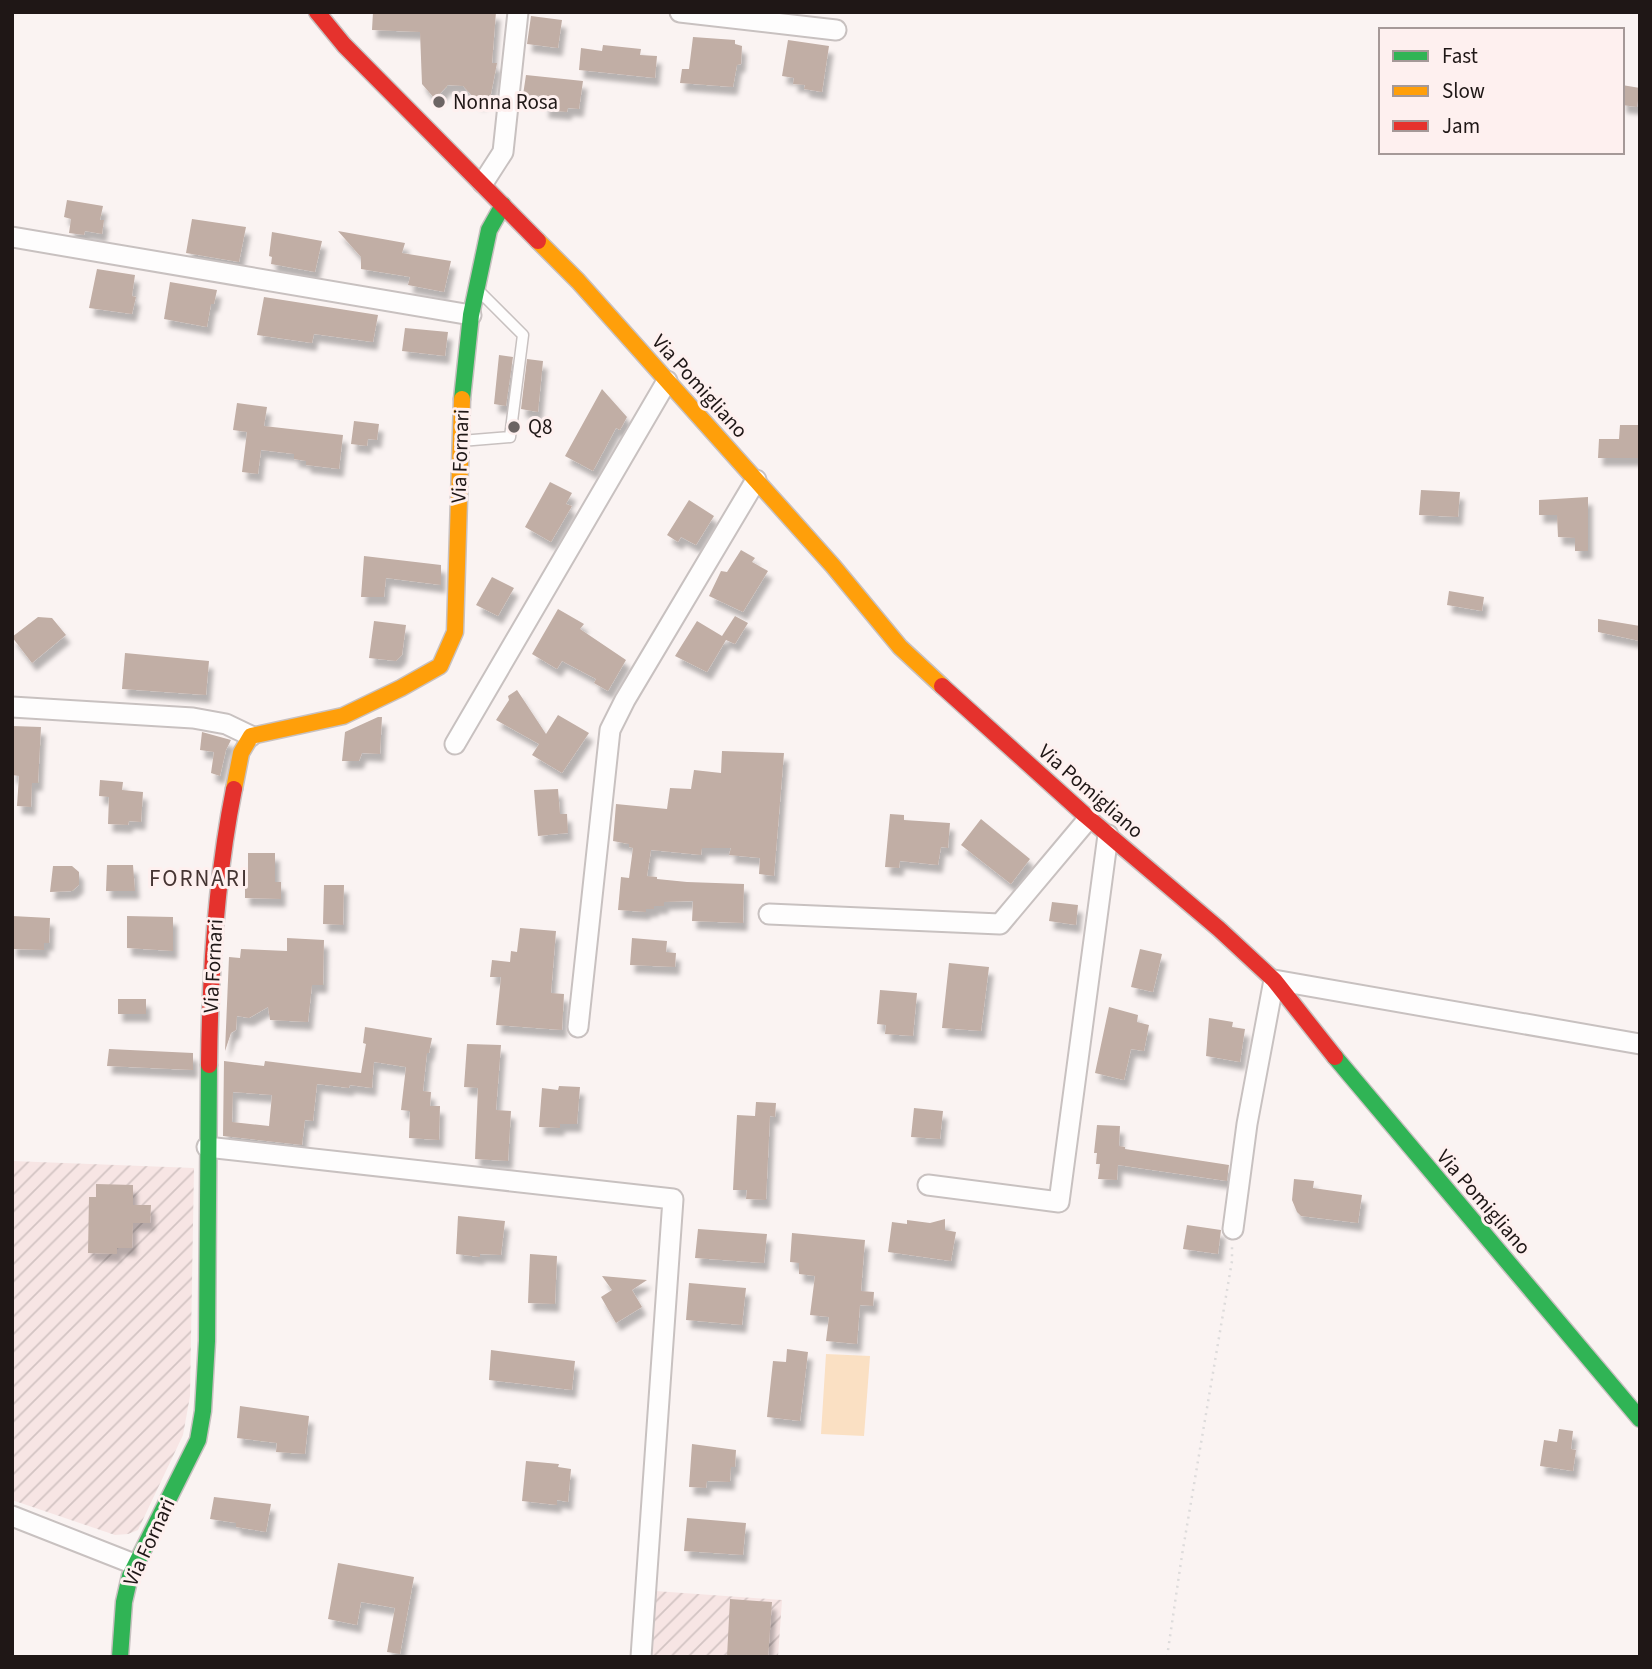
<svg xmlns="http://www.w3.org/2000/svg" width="1652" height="1669" font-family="'Source Sans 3',sans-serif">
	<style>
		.industrial { fill: url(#industrial-furrows) }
		.green { fill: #fae0c3 }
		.building { fill: #c1aea5; fill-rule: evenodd; filter: url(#shadow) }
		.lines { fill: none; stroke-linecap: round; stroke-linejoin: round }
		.lane-casing { stroke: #c8c1c0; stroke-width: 13 }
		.street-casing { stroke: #c8c1c0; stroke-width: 23 }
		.fast-casing { stroke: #c8c1c0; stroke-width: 19 }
		.slow-casing { stroke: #c8c1c0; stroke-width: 19 }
		.jam-casing { stroke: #c8c1c0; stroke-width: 19 }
		.path { stroke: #dddbdb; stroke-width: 2.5; stroke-dasharray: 2 5; stroke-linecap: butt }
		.lane { stroke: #fefdfd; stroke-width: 10 }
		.street { stroke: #fefdfd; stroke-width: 19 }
		.fast { stroke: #30b455; stroke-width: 16 }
		.slow { stroke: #ff9f0a; stroke-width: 16 }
		.jam { stroke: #e5322d; stroke-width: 16 }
		.poi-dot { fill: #6c6463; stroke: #fef0ef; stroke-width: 2.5 }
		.labels { text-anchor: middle; stroke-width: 6; stroke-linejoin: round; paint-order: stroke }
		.poi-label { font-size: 21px; fill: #1f1716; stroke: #fef0ef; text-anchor: start }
		.street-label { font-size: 21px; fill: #1f1716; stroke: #fef0ef }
		.neighbourhood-label { font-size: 23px; letter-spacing: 2px; fill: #453432; stroke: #fef0ef }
	</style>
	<defs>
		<pattern id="industrial-furrows" width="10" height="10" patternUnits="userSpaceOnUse" patternTransform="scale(1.75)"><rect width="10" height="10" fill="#f7e5e4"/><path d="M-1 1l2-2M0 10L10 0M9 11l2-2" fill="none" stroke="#d3c4c3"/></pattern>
		<filter id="shadow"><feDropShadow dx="4.5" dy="8" stdDeviation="2" flood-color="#0004"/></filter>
	</defs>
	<rect width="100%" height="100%" fill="#faf3f2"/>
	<!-- industrial -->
	<path class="industrial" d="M 12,1161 L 194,1168 L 190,1396 L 183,1435 L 138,1530 L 128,1534 L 115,1535 L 12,1500 Z
		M 655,1591 L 782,1600 L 778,1657 L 651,1657 Z"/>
	<!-- green -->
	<path class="green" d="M 826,1354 L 870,1356 L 864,1436 L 821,1434 Z"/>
	<!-- building -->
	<path class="building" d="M 373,12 L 496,12 L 492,63 L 497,63 L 491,94 L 479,103 L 463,86 L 448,85 L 435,99 L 422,84 L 420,32 L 372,30 Z
		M 531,16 L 562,20 L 558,48 L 527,44 Z
		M 693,37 L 735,40 L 735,44 L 742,46 L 741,64 L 737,65 L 733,87 L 680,83 L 682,69 L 689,69 Z
		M 788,40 L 829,46 L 822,92 L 804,89 L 805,85 L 793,84 L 794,78 L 782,76 Z
		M 603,45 L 641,49 L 640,55 L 657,56 L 655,78 L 579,70 L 581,48 L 602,51 Z
		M 526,75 L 583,81 L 579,109 L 568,108 L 567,112 L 544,110 L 545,96 L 523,95 Z
		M 1622,85 L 1640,88 L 1637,107 L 1622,105 Z
		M 67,200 L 103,206 L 100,220 L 104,220 L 102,234 L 85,231 L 84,235 L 69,233 L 71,219 L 64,217 Z
		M 192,219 L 246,227 L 239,262 L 186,253 Z
		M 338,231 L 405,243 L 402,253 L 451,261 L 444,292 L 408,285 L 410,277 L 361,269 L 361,257 Z
		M 272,232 L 322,241 L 315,272 L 271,264 L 272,257 L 269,256 Z
		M 97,269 L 135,275 L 132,296 L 136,297 L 132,314 L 89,308 Z
		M 170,282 L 217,290 L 214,304 L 211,304 L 207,327 L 164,319 Z
		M 264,297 L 378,315 L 373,342 L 314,334 L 312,343 L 257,335 Z
		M 405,328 L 448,332 L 445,356 L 402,351 Z
		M 499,355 L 513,357 L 506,406 L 494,404 Z
		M 527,359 L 543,361 L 538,412 L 521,409 Z
		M 602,389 L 627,417 L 620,430 L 616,428 L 593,471 L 565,456 Z
		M 237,403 L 267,407 L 264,426 L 343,435 L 339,469 L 306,465 L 306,461 L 294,459 L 294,454 L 261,450 L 258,474 L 242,472 L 247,432 L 233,430 Z
		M 354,421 L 379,424 L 377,440 L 368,439 L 367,446 L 351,444 Z
		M 1620,425 L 1640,425 L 1640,458 L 1598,458 L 1599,439 L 1619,439 Z
		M 550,482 L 572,493 L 566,504 L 572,506 L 551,542 L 525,527 Z
		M 1421,490 L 1460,492 L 1458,517 L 1419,515 Z
		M 1588,497 L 1588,551 L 1575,551 L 1575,538 L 1558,537 L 1557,515 L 1539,515 L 1539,500 Z
		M 689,500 L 714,516 L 696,545 L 681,537 L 678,542 L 667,535 Z
		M 741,550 L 755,558 L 752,562 L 768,571 L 743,612 L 709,596 L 721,571 L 727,572 Z
		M 364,556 L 441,565 L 441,585 L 386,578 L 384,597 L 361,597 Z
		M 492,577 L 514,588 L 498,616 L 476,605 Z
		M 1449,591 L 1484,597 L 1482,611 L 1447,605 Z
		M 558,609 L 584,624 L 580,629 L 626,660 L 608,691 L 594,683 L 596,679 L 562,661 L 557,669 L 532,654 Z
		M 735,616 L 748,623 L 735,644 L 726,640 L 707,672 L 675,656 L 697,621 L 722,636 Z
		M 38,617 L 52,618 L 66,635 L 32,663 L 12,637 Z
		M 1598,619 L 1640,626 L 1640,641 L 1598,632 Z
		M 374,621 L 406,625 L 402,655 L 396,661 L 369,658 Z
		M 125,653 L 209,661 L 206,695 L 122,689 Z
		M 517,690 L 546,734 L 558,715 L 589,733 L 562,773 L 532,755 L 539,744 L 496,720 L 509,700 L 508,696 Z
		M 378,717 L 382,717 L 380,754 L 362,753 L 359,761 L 342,761 L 345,732 Z
		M 12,726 L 41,727 L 38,783 L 32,783 L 31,807 L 17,806 L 19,776 L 12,775 Z
		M 202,732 L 231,740 L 226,750 L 220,776 L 211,773 L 214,752 L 200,750 Z
		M 722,751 L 784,753 L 774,876 L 759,874 L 760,858 L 729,855 L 731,848 L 702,848 L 701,855 L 651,850 L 647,876 L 657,877 L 657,879 L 687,882 L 744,884 L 743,923 L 692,921 L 693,901 L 664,902 L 664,906 L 654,906 L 654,909 L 646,909 L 646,912 L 618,910 L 621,877 L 629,878 L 633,848 L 629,847 L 629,844 L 613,841 L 616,804 L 667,809 L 670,788 L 691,789 L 694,770 L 721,773 Z
		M 100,780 L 123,782 L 122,790 L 143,792 L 141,822 L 129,821 L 128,825 L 108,824 L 109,797 L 99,796 Z
		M 558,789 L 560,814 L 567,814 L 568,833 L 538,836 L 534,790 Z
		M 890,814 L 904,815 L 904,820 L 950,823 L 948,848 L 941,847 L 938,865 L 900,861 L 899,868 L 885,867 Z
		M 981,819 L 1030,859 L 1011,884 L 961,845 Z
		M 248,853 L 275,853 L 275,882 L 281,882 L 281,899 L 245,898 L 245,872 L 248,872 Z
		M 107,865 L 133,865 L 135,891 L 106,891 Z
		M 53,866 L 72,866 L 79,872 L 79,885 L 72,891 L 50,892 Z
		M 324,885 L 344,885 L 343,925 L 323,924 Z
		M 1052,902 L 1078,905 L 1076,925 L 1049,921 Z
		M 12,916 L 50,918 L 49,943 L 44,943 L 44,950 L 12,949 Z
		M 127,916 L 173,917 L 173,951 L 127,948 Z
		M 520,928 L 556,931 L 551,993 L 564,994 L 562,1030 L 496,1025 L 501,977 L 490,977 L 492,960 L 510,962 L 511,951 L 517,952 Z
		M 287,938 L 324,940 L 323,985 L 312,985 L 308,1022 L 270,1020 L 268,1007 L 249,1018 L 237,1016 L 236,1030 L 231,1033 L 225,1051 L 229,957 L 240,958 L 241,949 L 287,951 Z
		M 632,938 L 667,941 L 666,952 L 676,953 L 675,967 L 630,965 Z
		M 1140,949 L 1162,954 L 1153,992 L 1131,987 Z
		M 949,963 L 989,967 L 981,1031 L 942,1028 Z
		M 880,990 L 917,993 L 913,1036 L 885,1034 L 886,1025 L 877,1024 Z
		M 118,999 L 146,999 L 146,1014 L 118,1014 Z
		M 1109,1007 L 1138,1015 L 1137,1022 L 1149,1025 L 1144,1051 L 1131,1049 L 1124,1080 L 1095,1073 Z
		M 1209,1018 L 1233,1022 L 1232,1027 L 1245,1029 L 1240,1062 L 1206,1056 Z
		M 365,1027 L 432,1038 L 429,1053 L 427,1053 L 423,1091 L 431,1092 L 430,1106 L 440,1106 L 439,1140 L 409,1138 L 410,1111 L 401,1110 L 406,1067 L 374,1062 L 372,1088 L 350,1085 L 349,1088 L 317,1084 L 313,1121 L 305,1120 L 302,1145 L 223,1136 L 224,1061 L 264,1066 L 265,1061 L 361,1073 L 366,1044 L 363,1043 ZM 233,1092 L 272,1095 L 269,1126 L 232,1122 Z
		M 467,1044 L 501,1045 L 496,1110 L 511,1111 L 508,1161 L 475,1159 L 478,1088 L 464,1087 Z
		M 109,1049 L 193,1053 L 193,1070 L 107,1066 Z
		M 559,1086 L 580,1087 L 577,1124 L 560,1124 L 560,1128 L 539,1127 L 542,1088 L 558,1090 Z
		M 756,1102 L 776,1103 L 775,1117 L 770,1116 L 766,1200 L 746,1199 L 747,1190 L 733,1190 L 737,1115 L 755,1116 Z
		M 914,1108 L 943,1111 L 940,1139 L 911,1137 Z
		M 1097,1125 L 1120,1126 L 1119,1146 L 1125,1147 L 1125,1149 L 1229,1165 L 1227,1181 L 1118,1165 L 1117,1180 L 1098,1179 L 1100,1164 L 1096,1164 L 1097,1153 L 1094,1153 Z
		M 1294,1179 L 1314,1181 L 1313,1188 L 1362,1195 L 1358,1223 L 1301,1216 L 1297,1212 L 1292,1200 Z
		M 96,1184 L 133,1185 L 133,1205 L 151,1205 L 150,1223 L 133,1223 L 132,1248 L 117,1248 L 117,1254 L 88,1253 L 89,1197 L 96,1197 Z
		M 458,1216 L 505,1221 L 501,1255 L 480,1254 L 480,1257 L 456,1254 Z
		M 945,1219 L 945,1230 L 956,1232 L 951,1261 L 888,1252 L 892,1222 L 907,1224 L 907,1220 L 930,1223 Z
		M 1187,1225 L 1221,1230 L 1218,1254 L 1183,1249 Z
		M 698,1229 L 767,1234 L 764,1263 L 695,1258 Z
		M 792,1233 L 865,1240 L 861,1291 L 874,1292 L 873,1306 L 860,1305 L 857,1344 L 826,1341 L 829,1317 L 810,1315 L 815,1276 L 799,1274 L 799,1263 L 790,1262 Z
		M 530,1254 L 557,1256 L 555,1304 L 528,1303 Z
		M 602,1276 L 647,1280 L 632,1290 L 642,1307 L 616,1323 L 601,1297 L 612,1290 Z
		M 689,1283 L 746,1288 L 742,1325 L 686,1320 Z
		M 787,1349 L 808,1352 L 800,1421 L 767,1417 L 773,1361 L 786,1362 Z
		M 491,1350 L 575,1361 L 572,1390 L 489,1380 Z
		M 240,1406 L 309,1416 L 305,1454 L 276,1452 L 277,1443 L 237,1438 Z
		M 1559,1429 L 1573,1431 L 1571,1449 L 1576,1450 L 1573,1471 L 1540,1466 L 1544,1440 L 1557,1442 Z
		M 692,1444 L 736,1450 L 735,1467 L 731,1467 L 730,1482 L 707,1481 L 706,1488 L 689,1487 Z
		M 526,1461 L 559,1464 L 558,1467 L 571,1469 L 568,1502 L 557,1500 L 557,1505 L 522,1501 Z
		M 214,1497 L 271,1504 L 266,1532 L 236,1527 L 236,1523 L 210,1519 Z
		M 687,1518 L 746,1523 L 743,1555 L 684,1551 Z
		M 338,1563 L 414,1577 L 400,1654 L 387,1652 L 395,1608 L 361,1602 L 357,1625 L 328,1619 Z
		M 730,1599 L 772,1602 L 768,1657 L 727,1657 Z"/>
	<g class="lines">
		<!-- lane casing -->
		<g class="lane-casing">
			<path id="lane" d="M 461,441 L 510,437 L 523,335 L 480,292"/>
		</g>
		<!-- street casing -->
		<g class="street-casing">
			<path id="street" d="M 680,12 L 836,30
				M 483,183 L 503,152 L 518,12
				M 12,237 L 471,315
				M 12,707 L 193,718 L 226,724 L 251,736
				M 455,744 L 667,381
				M 769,914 L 1000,924 L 1089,818
				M 578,1027 L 610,730 L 625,700 L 756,480
				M 207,1147 L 673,1199 L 641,1657
				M 928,1185 L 1059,1202 L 1108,835
				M 1233,1229 L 1247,1124 L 1274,980 L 1640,1044
				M 12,1516 L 134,1564"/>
		</g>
		<!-- fast casing -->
		<g class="fast-casing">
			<path id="fast" d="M 462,399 L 471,315 L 489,230 L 503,205
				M 1335,1057 L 1640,1419
				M 120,1657 L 124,1602 L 130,1576 L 198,1440 L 203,1411 L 207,1341 L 209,1065"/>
		</g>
		<!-- slow casing -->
		<g class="slow-casing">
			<path id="slow" d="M 538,241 L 578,281 L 833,566 L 900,647 L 942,686
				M 234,789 L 241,753 L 251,736 L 343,716 L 401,688 L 440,666 L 455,632 L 462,399"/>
		</g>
		<!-- jam casing -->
		<g class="jam-casing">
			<path id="jam" d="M 317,12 L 344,45 L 538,241
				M 942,686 L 1085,815 L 1219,929 L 1274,980 L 1335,1057
				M 209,1065 C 210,972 216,879 234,789"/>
		</g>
		<!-- path -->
		<path class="path" d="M 1167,1657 L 1182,1555 L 1232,1261 L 1232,1245"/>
		<!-- lane -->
		<use href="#lane" class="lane"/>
		<!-- street -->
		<use href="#street" class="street"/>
		<!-- fast -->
		<use href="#fast" class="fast"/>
		<!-- slow -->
		<use href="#slow" class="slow"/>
		<!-- jam -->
		<use href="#jam" class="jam"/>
	</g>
	<!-- markers -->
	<g class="poi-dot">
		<circle cx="439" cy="102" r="7"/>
		<circle cx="514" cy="427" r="7"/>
	</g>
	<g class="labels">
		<!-- poi labels -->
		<g class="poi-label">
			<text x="453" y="109">Nonna Rosa</text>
			<text x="528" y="434">Q8</text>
		</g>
		<!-- street labels -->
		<g class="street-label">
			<text transform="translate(700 386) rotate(48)" y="7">Via Pomigliano</text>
			<text transform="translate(460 456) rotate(-88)" y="7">Via Fornari</text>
			<text transform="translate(1091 791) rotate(41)" y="7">Via Pomigliano</text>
			<text transform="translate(213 966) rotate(-87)" y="7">Via Fornari</text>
			<text transform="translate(1484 1202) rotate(49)" y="7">Via Pomigliano</text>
			<text transform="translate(149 1542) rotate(-65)" y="7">Via Fornari</text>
		</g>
		<!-- neighbourhood labels -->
		<g class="neighbourhood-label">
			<text x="199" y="886">FORNARI</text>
		</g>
	</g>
	<!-- border -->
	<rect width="1652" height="1669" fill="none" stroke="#1f1716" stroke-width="28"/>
	<!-- legend -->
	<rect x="1379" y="28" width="245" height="126" fill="#fef0ef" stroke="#a59998" stroke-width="2"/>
	<rect x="1393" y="51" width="35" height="10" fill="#30b455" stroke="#a59998" stroke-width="2"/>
	<text x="1442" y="63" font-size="21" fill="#1f1716">Fast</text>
	<rect x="1393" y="86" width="35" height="10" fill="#ff9f0a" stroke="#a59998" stroke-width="2"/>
	<text x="1442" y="98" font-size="21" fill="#1f1716">Slow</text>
	<rect x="1393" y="121" width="35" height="10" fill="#e5322d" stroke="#a59998" stroke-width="2"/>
	<text x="1442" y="133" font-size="21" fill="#1f1716">Jam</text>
</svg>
